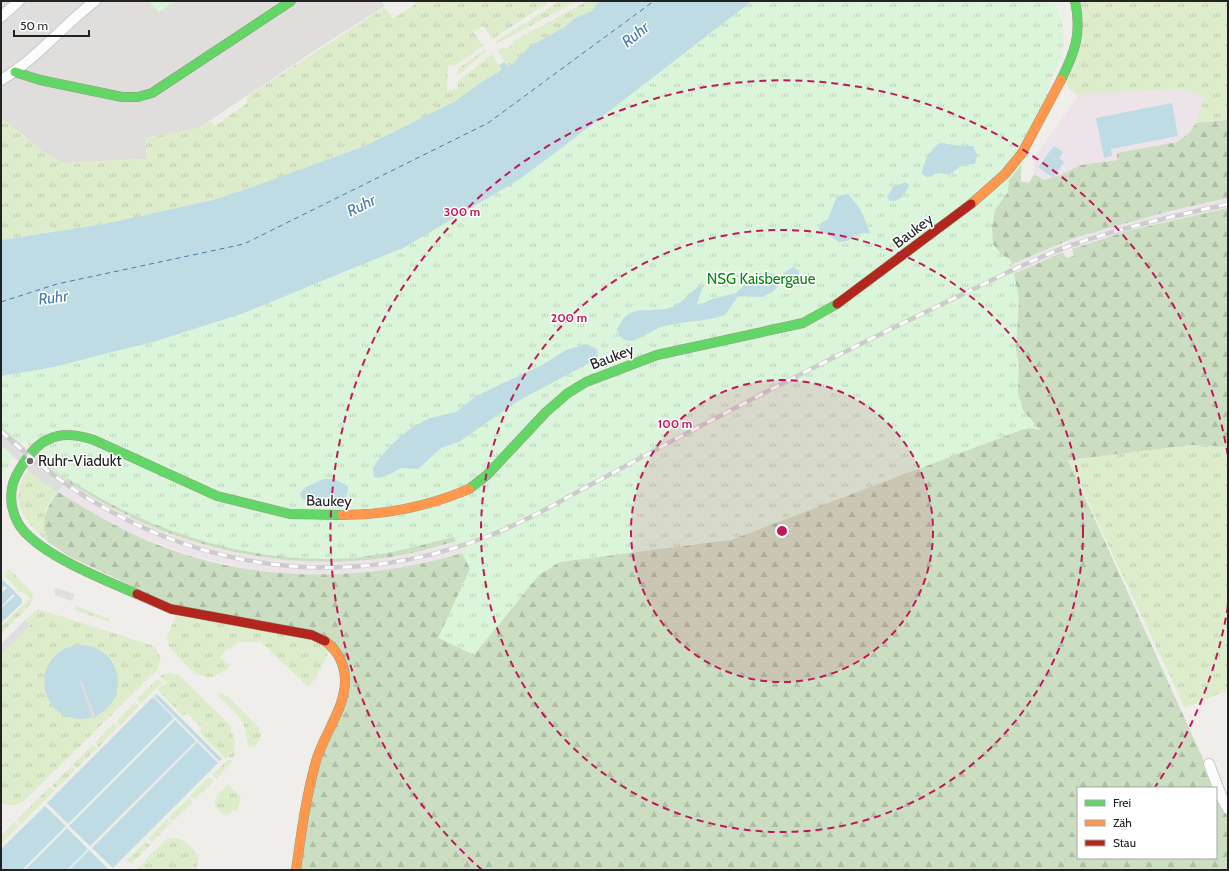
<svg xmlns="http://www.w3.org/2000/svg" width="1229" height="871" font-family="Cabin,sans-serif">
	<style>
		.residential { fill: #dfdedc }
		.industrial { fill: #ede4e9 }
		.grass { fill: url(#grass-tufts) }
		.forest { fill: url(#forest-firs); fill-rule: evenodd }
		.park { fill: url(#park-tufts) }
		.parking { fill: #e0dfde }
		.water { fill: #bfdbe3 }
		.pier { fill: #dedddd }
		.lines { fill: none; stroke-linecap: round; stroke-linejoin: round }
		.ferry { stroke: #4a7aab; stroke-width: 1; stroke-dasharray: 5 4; stroke-linecap: butt }
		.street-casing { stroke: #c9c8c7; stroke-width: 12 }
		.fast-casing { stroke: #999a82; stroke-width: 10 }
		.slow-casing { stroke: #999a82; stroke-width: 10 }
		.jam-casing { stroke: #999a82; stroke-width: 10 }
		.street { stroke: #fdfcfc; stroke-width: 10 }
		.fast { stroke: #63d668; stroke-width: 9 }
		.slow { stroke: #ff974d; stroke-width: 9 }
		.jam { stroke: #b3261e; stroke-width: 9 }
		.rail-casing { stroke: #ccc; stroke-width: 4.5 }
		.rail { stroke: #fff; stroke-width: 3; stroke-dasharray: 9; stroke-linecap: butt }
		.ring { fill: none; stroke: #c2185b; stroke-width: 2; stroke-dasharray: 7 5 }
		.poi-dot { fill: #6a6968; stroke: #fff; stroke-width: 1.5 }
		.labels { text-anchor: middle; stroke-width: 3; stroke-linejoin: round; paint-order: stroke }
		.street-label { font-size: 15px; fill: #222; stroke: #fff }
		.park-label { font-size: 15px; fill: #0c8416; stroke: #fff }
		.poi-label { font-size: 15px; fill: #222; stroke: #fff; text-anchor: start }
		.water-label { font-size: 16px; font-style: italic; fill: #4a7aab; stroke: #fff }
		.centre { fill: #c2185b; stroke: #fff; stroke-width: 2 }
		.ring-label { font-size: 12px; text-anchor: middle; font-weight: bold; fill: #c2185b; stroke: #fff; stroke-width: 3; stroke-linejoin: round; paint-order: stroke }
	</style>
	<defs>
		<pattern id="grass-tufts" width="24" height="20" patternUnits="userSpaceOnUse"><rect width="24" height="20" fill="#ddeccb"/><path d="M3 7l-1-3M5 7V3M7 7l1-3M15 17l-1-3M17 17v-4M19 17l1-3" fill="none" stroke="#bdcaae"/></pattern>
		<pattern id="forest-firs" width="22" height="20" patternUnits="userSpaceOnUse"><rect width="22" height="20" fill="#cbdec1"/><path d="M5 1l3.5 6h-7zM16 11l3.5 6h-7z" fill="#aebea6"/></pattern>
		<pattern id="park-tufts" width="24" height="20" patternUnits="userSpaceOnUse"><rect width="24" height="20" fill="#daf5da"/><path d="M3 7l-1-3M5 7V3M7 7l1-3M15 17l-1-3M17 17v-4M19 17l1-3" fill="none" stroke="#bbd2bb"/></pattern>
	</defs>
	<rect width="100%" height="100%" fill="#f0eeeb"/>
	<!-- residential -->
	<path class="residential" d="M 1,1 L 381,1 L 385,6 L 317,49 L 199,128 L 145,138 L 147,159 L 63,163 L 43,152 L 1,117 L 1,88 L 5,82 L 1,71 Z"/>
	<!-- industrial -->
	<path class="industrial" d="M 1180,89 L 1205,95 L 1196,123 L 1190,132 L 1177,142 L 1117,153 L 1117,160 L 1081,165 L 1058,176 L 1044,180 L 1034,174 L 1034,159 L 1079,94 Z
		M 1228,198 L 1228,208 L 1127,231 L 1072,249 L 1068,242 L 1074,238 L 1166,212 Z
		M 1061,244 L 1064,252 L 482,547 L 450,558 L 401,568 L 336,575 L 293,575 L 248,569 L 189,555 L 136,535 L 100,518 L 58,492 L 66,481 L 108,506 L 127,515 L 128,513 L 221,549 L 255,556 L 306,561 L 349,562 L 409,554 L 434,548 L 461,540 L 876,331 L 1017,262 Z"/>
	<!-- grass -->
	<path class="grass" d="M 420,1 L 551,1 L 492,39 L 483,26 L 474,32 L 483,46 L 455,65 L 448,66 L 447,91 L 457,89 L 458,81 L 492,54 L 502,70 L 480,83 L 454,102 L 405,127 L 365,146 L 293,173 L 213,200 L 104,224 L 1,240 L 1,117 L 43,152 L 63,163 L 147,159 L 145,138 L 199,128 L 211,121 L 214,126 L 246,104 L 248,96 L 385,7 L 393,19 Z
		M 560,1 L 577,1 L 496,44 L 495,42 Z
		M 587,1 L 599,1 L 592,11 L 575,18 L 565,27 L 530,46 L 518,60 L 509,67 L 497,50 L 503,47 L 505,49 L 513,45 L 512,42 Z
		M 1080,1 L 1228,1 L 1228,120 L 1196,123 L 1204,96 L 1180,89 L 1079,94 L 1078,96 L 1069,89 L 1065,80 Z
		M 485,49 L 487,51 L 458,75 L 458,69 Z
		M 1191,445 L 1228,447 L 1228,690 L 1185,708 L 1068,459 Z
		M 85,453 L 45,510 L 47,541 C 12,510 9,492 39,454 Z
		M 9,569 L 31,591 L 33,599 L 29,606 L 26,602 L 30,598 L 23,592 L 21,593 L 4,575 Z
		M 25,603 L 28,607 L 1,634 L 1,627 Z
		M 76,606 L 110,619 L 109,622 L 75,610 Z
		M 38,609 L 151,645 L 156,649 L 161,659 L 157,670 L 24,801 C 16,806 10,806 1,802 L 1,655 L 30,625 L 25,620 Z
		M 176,616 L 307,636 L 330,649 L 316,678 L 308,687 L 261,642 L 238,642 L 230,649 L 228,648 L 220,657 L 230,665 L 234,660 L 227,670 L 212,677 L 200,676 L 192,671 L 168,646 L 167,637 Z
		M 168,673 L 180,676 L 229,724 L 235,742 L 234,757 L 225,758 L 199,732 L 202,728 L 187,713 L 183,716 L 158,690 L 163,684 L 165,686 L 167,683 L 160,676 Z
		M 158,679 L 162,683 L 141,703 L 137,699 Z
		M 220,692 L 228,697 L 260,728 L 259,731 L 262,734 L 256,746 L 250,747 C 246,743 247,735 245,729 C 241,716 229,706 219,697 Z
		M 135,702 L 139,706 L 120,726 L 116,722 Z
		M 114,723 L 117,727 L 99,747 L 95,742 Z
		M 92,745 L 97,748 L 77,768 L 73,764 Z
		M 228,760 L 232,760 L 231,763 L 216,779 L 212,775 Z
		M 72,766 L 75,770 L 56,789 L 52,785 Z
		M 209,777 L 214,781 L 194,800 L 190,796 Z
		M 228,784 L 241,797 L 237,812 L 234,810 L 226,816 C 206,803 216,796 228,784 Z
		M 50,787 L 54,791 L 21,824 L 17,820 Z
		M 189,798 L 193,802 L 173,821 L 169,818 L 171,815 Z
		M 167,819 L 171,823 L 152,842 L 148,839 Z
		M 15,822 L 19,826 L 1,844 L 1,836 Z
		M 172,838 C 185,838 194,848 199,859 L 196,870 L 136,870 L 165,840 Z
		M 146,841 L 150,845 L 131,864 L 127,860 Z"/>
	<!-- forest -->
	<path class="forest" d="M 1228,120 L 1228,198 L 1166,212 L 1074,238 L 1017,262 L 876,331 L 482,533 C 447,544 412,555 376,559 C 292,569 206,552 130,517 L 130,515 L 128,514 L 127,515 L 108,506 L 66,481 L 85,453 L 1021,161 L 1021,181 L 1029,183 L 1034,174 L 1044,180 L 1058,176 L 1081,165 L 1117,160 L 1117,153 L 1177,142 L 1190,132 L 1196,123 Z
		M 1228,208 L 1228,447 L 1191,445 L 1068,460 L 1226,810 L 1228,816 L 1228,870 L 299,870 L 318,761 L 345,695 L 332,642 L 170,604 L 68,556 L 47,541 C 41,519 45,510 58,492 C 83,507 108,523 135,535 C 244,586 369,585 482,547 L 1007,277 L 1063,252 L 1066,258 L 1074,256 L 1072,249 L 1127,231 ZM 1078,788 L 1216,788 L 1216,858 L 1078,858 Z"/>
	<!-- park -->
	<path class="park" d="M 149,1 L 176,1 L 159,12 Z
		M 730,1 L 1037,1 L 1057,4 L 1062,24 L 1064,43 L 1061,57 L 1051,79 L 1038,134 L 1030,154 L 1009,180 L 1008,192 L 995,210 L 992,227 L 993,244 L 1001,254 L 1011,260 L 1019,298 L 1016,349 L 1019,364 L 1018,393 L 1023,410 L 1040,430 L 1030,428 L 1021,430 L 731,540 L 560,562 L 539,575 L 474,655 L 438,638 L 470,569 L 454,537 C 421,545 387,555 353,558 C 251,565 143,531 60,473 C 47,464 35,451 24,441 L 11,460 L 1,483 L 1,345 Z"/>
	<!-- parking -->
	<path class="parking" d="M 56,588 L 75,594 L 72,601 L 54,595 Z
		M 25,620 L 30,625 L 1,655 L 1,644 Z"/>
	<!-- water -->
	<path class="water" d="M 599,1 L 752,1 L 555,153 L 518,180 L 405,247 L 241,314 L 153,342 L 104,354 L 54,367 L 1,376 L 1,240 L 104,224 L 213,200 L 255,186 L 365,146 L 454,102 L 480,83 L 502,70 L 499,65 L 504,62 L 509,67 L 512,65 L 530,46 L 565,27 L 575,18 L 592,11 Z
		M 1172,103 L 1178,136 L 1111,149 L 1112,156 L 1104,158 L 1096,118 Z
		M 940,143 L 962,146 L 973,146 L 977,155 L 975,164 L 962,165 L 949,175 L 939,173 L 927,177 L 922,174 C 923,161 930,150 940,143 Z
		M 1054,146 L 1063,152 L 1059,158 L 1064,162 L 1053,178 L 1038,167 Z
		M 906,182 L 909,186 C 904,194 901,202 890,201 L 887,197 L 893,187 Z
		M 848,194 C 862,209 863,215 870,233 L 855,234 L 848,241 L 839,242 L 819,229 L 821,223 L 828,219 L 837,196 Z
		M 793,267 L 799,271 L 799,274 L 796,278 L 780,284 L 772,292 L 762,297 L 738,296 L 725,315 C 703,323 680,320 658,328 C 650,332 638,341 629,341 C 622,340 619,335 617,329 C 620,325 622,319 626,316 C 638,306 658,313 672,307 C 684,302 690,291 701,285 L 703,286 L 697,303 L 698,306 L 712,299 L 736,293 L 756,274 L 770,273 L 780,276 Z
		M 587,344 L 597,349 L 598,356 L 595,360 L 516,402 L 459,442 L 441,448 L 418,469 L 401,468 L 386,476 L 378,478 L 374,476 L 373,468 L 380,457 L 403,434 L 416,425 L 430,418 L 456,412 L 478,395 L 544,364 L 566,350 Z
		M 324,479 L 334,479 L 348,486 C 348,492 347,497 343,501 C 336,506 307,503 301,498 L 300,493 L 306,487 Z
		M 1,578 L 22,599 L 22,603 L 1,623 L 1,608 L 15,596 L 13,594 L 1,607 L 1,593 L 7,588 L 4,586 L 1,591 Z
		M44 682a37 37 0 1 1 74 0a37 37 0 1 1-74 0Z
		M 157,694 L 222,759 L 219,761 L 154,696 Z
		M 153,697 L 174,718 L 68,824 L 47,803 Z
		M 175,720 L 196,741 L 90,846 L 69,826 Z
		M 197,742 L 218,763 L 113,868 L 92,848 Z
		M 45,806 L 66,826 L 22,870 L 1,870 L 1,849 Z
		M 67,828 L 88,849 L 67,870 L 25,870 Z
		M 89,850 L 109,870 L 69,870 Z"/>
	<!-- pier -->
	<path class="pier" d="M 1,426 L 23,446 L 66,481 L 58,492 L 37,478 L 1,445 Z
		M 82,681 L 96,718 L 93,719 L 80,682 Z"/>
	<g class="lines">
		<!-- ferry -->
		<path class="ferry" d="M 1,302 L 57,284 L 244,244 L 488,123 L 654,1"/>
		<!-- street casing -->
		<g class="street-casing">
			<path id="street" d="M 1,17 L 19,1
				M 1,80 C 37,59 62,26 95,1
				M 1209,764 L 1222,798 L 1228,809"/>
		</g>
		<!-- fast casing -->
		<g class="fast-casing">
			<path id="fast" d="M 15,72 L 40,80 L 122,97 L 138,97 L 152,93 L 291,1
				M 1061,80 C 1075,52 1082,33 1075,1
				M 469,489 L 487,475 L 546,412 L 568,393 L 586,382 L 657,355 L 803,323 L 837,304
				M 137,594 C 105,580 35,553 18,523 C 12,512 10,500 12,488 C 14,474 34,445 47,440 C 63,432 78,435 94,440 L 217,496 L 290,514 L 342,515"/>
		</g>
		<!-- slow casing -->
		<g class="slow-casing">
			<path id="slow" d="M 971,204 L 1005,174 L 1022,153 L 1061,80
				M 342,515 C 385,515 429,506 469,489
				M 296,870 C 301,834 306,797 316,761 C 324,733 346,708 345,678 C 344,663 337,650 325,641"/>
		</g>
		<!-- jam casing -->
		<g class="jam-casing">
			<path id="jam" d="M 837,304 L 971,204
				M 137,594 L 171,609 L 312,635 L 325,641"/>
		</g>
		<!-- street -->
		<use href="#street" class="street"/>
		<!-- fast -->
		<use href="#fast" class="fast"/>
		<!-- slow -->
		<use href="#slow" class="slow"/>
		<!-- jam -->
		<use href="#jam" class="jam"/>
		<!-- rail casing -->
		<g class="rail-casing">
			<path id="rail" d="M 1,431 C 133,557 314,604 486,537 C 528,521 567,497 607,476 C 660,447 714,419 768,391 C 832,358 896,326 961,295 C 997,278 1034,258 1072,245 C 1123,227 1175,216 1228,204"/>
		</g>
		<!-- rail -->
		<use href="#rail" class="rail"/>
	</g>
	<!-- distance rings -->
	<circle cx="782" cy="531" r="151" fill="#c2185b" fill-opacity=".12"/>
	<g class="ring">
		<circle cx="782" cy="531" r="151"/>
		<circle cx="782" cy="531" r="301"/>
		<path d="M1228 606A452 452 0 0 1 1155 787M482 870A452 452 0 1 1 1228 456"/>
	</g>
	<!-- markers -->
	<circle class="poi-dot" cx="30" cy="461" r="4"/>
	<g class="labels">
		<!-- street labels -->
		<g class="street-label">
			<text transform="translate(913 231) rotate(-37)" y="5">Baukey</text>
			<text transform="translate(612 357) rotate(-21)" y="5">Baukey</text>
			<text transform="translate(329 501) rotate(1)" y="5">Baukey</text>
		</g>
		<!-- park labels -->
		<g class="park-label">
			<text x="761" y="284">NSG Kaisbergaue</text>
		</g>
		<!-- poi labels -->
		<g class="poi-label">
			<text x="38" y="466">Ruhr-Viadukt</text>
		</g>
		<!-- water labels -->
		<g class="water-label">
			<text transform="translate(635 34) rotate(-39)" y="6">Ruhr</text>
			<text transform="translate(361 205) rotate(-26)" y="6">Ruhr</text>
			<text transform="translate(53 297) rotate(-7)" y="6">Ruhr</text>
		</g>
	</g>
	<circle cx="782" cy="531" r="6" class="centre"/>
	<g class="ring-label">
		<text x="462" y="216">300 m</text>
		<text x="569" y="322">200 m</text>
		<text x="675" y="428">100 m</text>
	</g>
	<!-- border -->
	<rect width="1229" height="871" fill="none" stroke="#222222" stroke-width="4"/>
	<!-- legend -->
	<rect x="1077" y="787" width="140" height="72" fill="#ffffff" stroke="#a7a7a7"/>
	<rect x="1085" y="800" width="20" height="6" fill="#63d668" stroke="#a7a7a7"/>
	<text x="1113" y="807" font-size="12" fill="#222222">Frei</text>
	<rect x="1085" y="820" width="20" height="6" fill="#ff974d" stroke="#a7a7a7"/>
	<text x="1113" y="827" font-size="12" fill="#222222">Zäh</text>
	<rect x="1085" y="840" width="20" height="6" fill="#b3261e" stroke="#a7a7a7"/>
	<text x="1113" y="847" font-size="12" fill="#222222">Stau</text>
	<!-- scale -->
	<path d="M14 30v6h75v-6" fill="none" stroke="#222222" stroke-width="2"/>
	<text x="20" y="30" font-size="12" fill="#222222" stroke="#ffffff" stroke-width="3" paint-order="stroke">50 m</text>
</svg>
